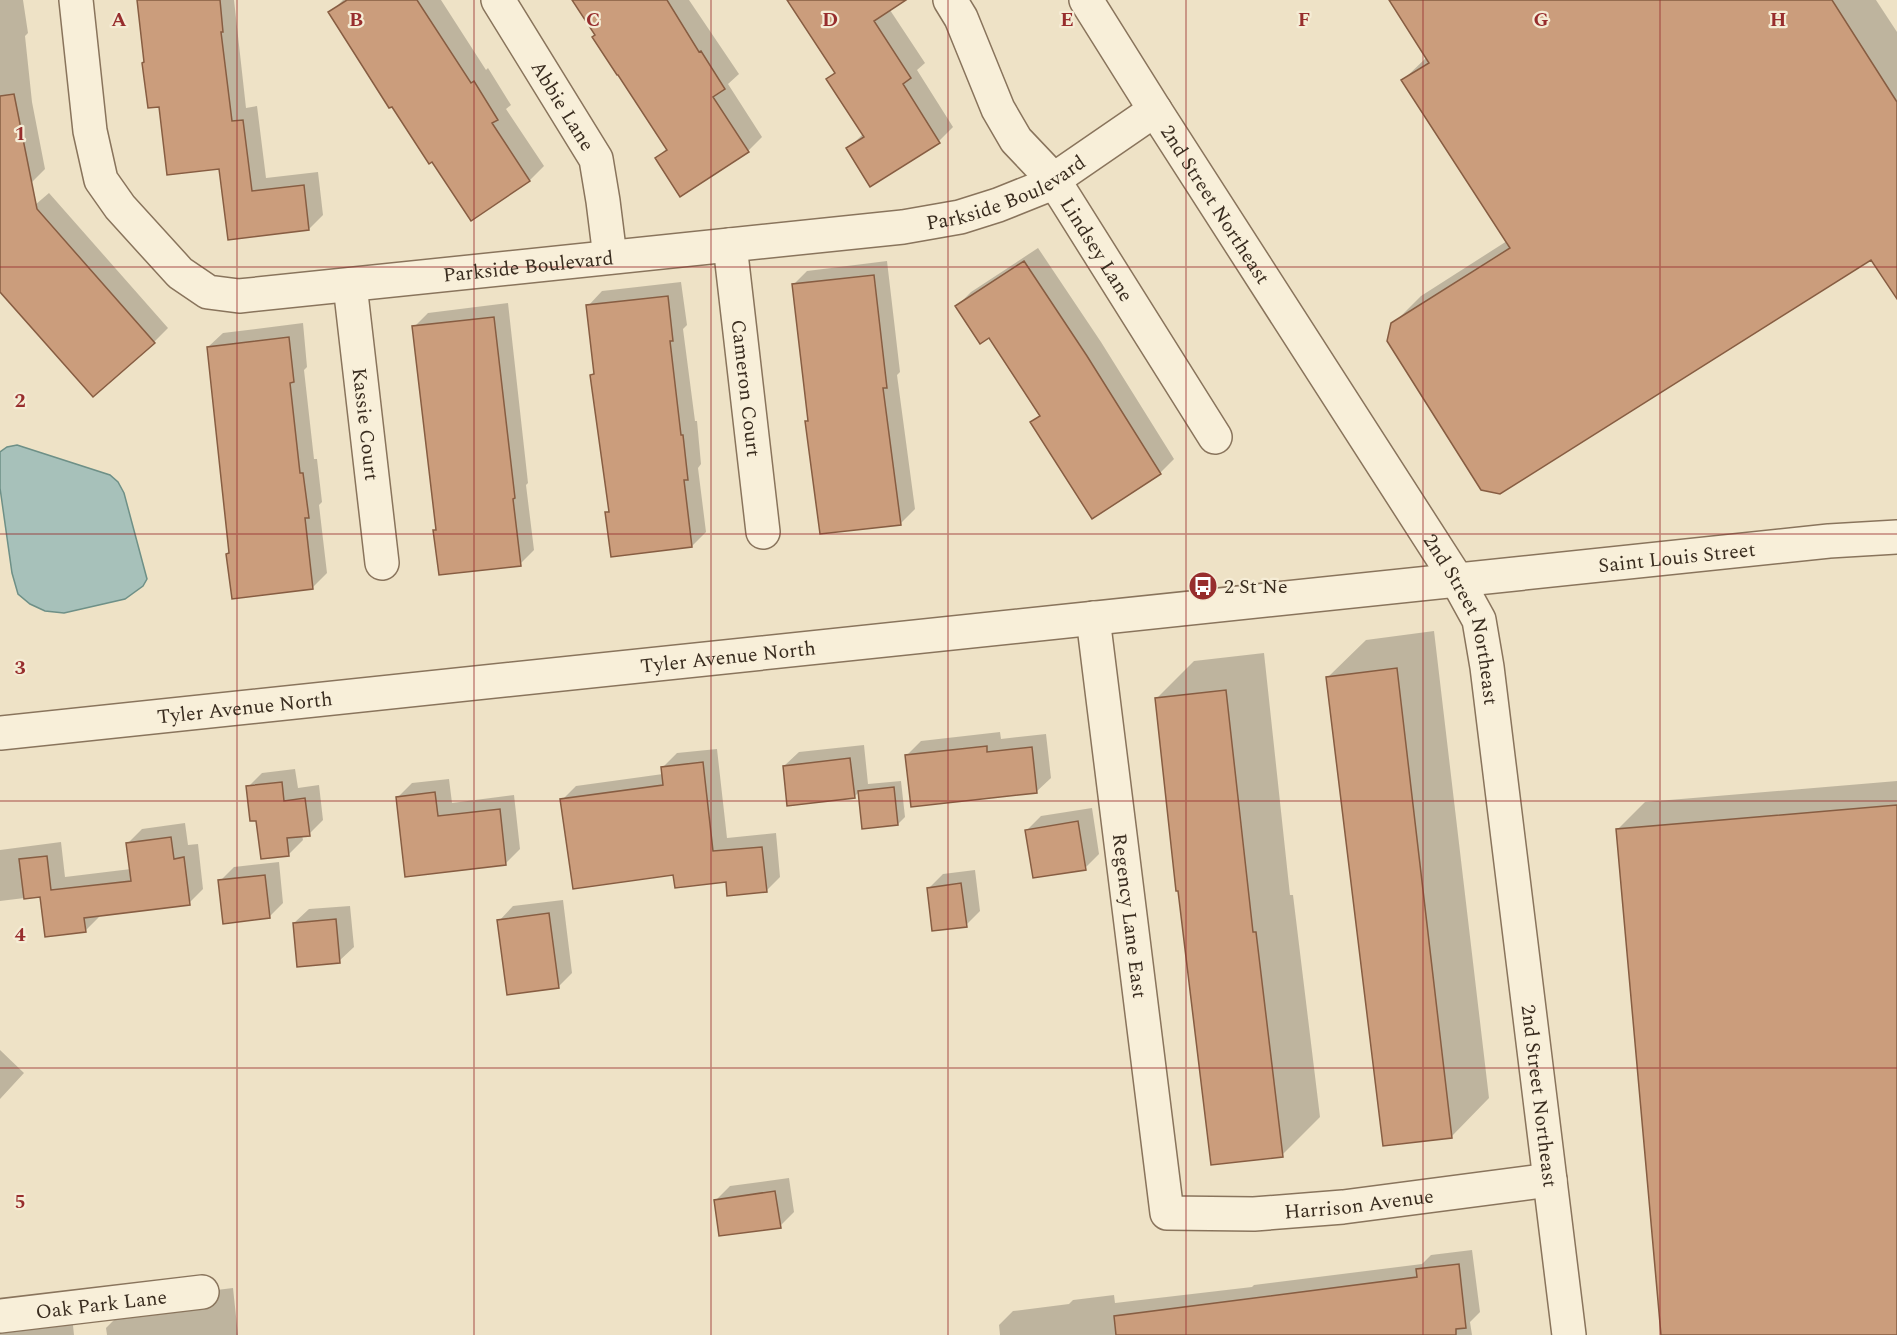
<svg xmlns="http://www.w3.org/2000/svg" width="1897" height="1335" font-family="Spectral,serif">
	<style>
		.water { fill: #a7c1ba; stroke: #6e9087; stroke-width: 1.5 }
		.shadow { fill: #0003 }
		.building { fill: #cb9d7c; stroke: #875d42; stroke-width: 1.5 }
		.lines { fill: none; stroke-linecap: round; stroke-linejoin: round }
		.minor-casing { stroke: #89745c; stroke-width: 36 }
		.minor { stroke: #f8efd9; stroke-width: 33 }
		.grid { fill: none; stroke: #972d2d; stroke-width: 1.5; stroke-opacity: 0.55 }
		.labels { text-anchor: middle; stroke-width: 4.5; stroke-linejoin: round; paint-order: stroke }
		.street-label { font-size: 20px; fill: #392c1f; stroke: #f5ecd5 }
		.poi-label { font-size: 20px; fill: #392c1f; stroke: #f5ecd5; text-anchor: start }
		.grid-label { font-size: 20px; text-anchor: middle; font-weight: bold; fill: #972d2d; stroke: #f5ecd5; stroke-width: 4.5; stroke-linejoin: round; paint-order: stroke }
	</style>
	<rect width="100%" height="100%" fill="#eee2c6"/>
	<!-- water -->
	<path class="water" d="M 17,445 L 110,475 L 118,482 L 124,493 L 147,579 L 143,586 L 125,599 L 64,613 L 45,611 L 30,604 L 18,594 L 12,573 L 0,488 L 0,452 L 7,447 Z"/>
	<!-- shadow -->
	<path class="shadow" d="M 0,0 L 23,0 L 28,33 L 25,36 L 32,102 L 45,169 L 31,183 L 0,189 Z
		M 139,0 L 234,0 L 246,108 L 257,106 L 266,178 L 318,172 L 323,215 L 309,229 L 229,238 L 221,167 L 161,105 Z
		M 343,0 L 441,0 L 486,70 L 488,68 L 511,105 L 506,109 L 544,166 L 530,180 L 471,218 L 330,13 Z
		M 574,0 L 689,0 L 739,74 L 728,84 L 762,137 L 748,151 L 657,158 L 667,148 Z
		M 789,0 L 896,0 L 888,7 L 925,63 L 917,70 L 953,127 L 939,141 L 848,149 L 864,133 L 828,79 L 836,72 Z
		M 1390,0 L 1876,0 L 1897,32 L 1897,296 L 1872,257 L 1393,324 L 1421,296 L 1507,241 L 1403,80 L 1427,57 Z
		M 49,193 L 168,328 L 154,342 L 0,290 L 0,235 Z
		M 1038,248 L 1101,342 L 1174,459 L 1160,473 L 1032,423 L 1041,414 L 990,336 L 957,306 L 971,292 Z
		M 887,261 L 900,372 L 897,375 L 915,509 L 901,523 L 806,422 L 809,419 L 793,285 L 807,271 Z
		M 681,282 L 687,325 L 683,329 L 695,421 L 697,421 L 701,464 L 698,468 L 706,532 L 692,546 L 607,512 L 610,509 L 592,375 L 595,372 L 588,306 L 602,291 Z
		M 508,303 L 528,483 L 526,485 L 534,550 L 520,564 L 435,531 L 437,528 L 414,327 L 428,313 Z
		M 303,323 L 307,367 L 304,370 L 314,459 L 317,459 L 322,502 L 319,505 L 327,573 L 312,588 L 228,554 L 231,551 L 208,347 L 223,333 Z
		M 1434,631 L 1489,1098 L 1452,1136 L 1328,677 L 1366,640 Z
		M 1264,653 L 1290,895 L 1293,895 L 1320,1117 L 1282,1155 L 1156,699 L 1194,661 Z
		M 1000,732 L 1001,739 L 1046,734 L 1051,778 L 1036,792 L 907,755 L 921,741 Z
		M 864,745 L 868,784 L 901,781 L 905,817 L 898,824 L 860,791 L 854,797 L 784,766 L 799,752 Z
		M 717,749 L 727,838 L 776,833 L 780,877 L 766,891 L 727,880 L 675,873 L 562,800 L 576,786 L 663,774 L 663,767 L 677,753 Z
		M 295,769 L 298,788 L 319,785 L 323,820 L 309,834 L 302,835 L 303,840 L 289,854 L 248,787 L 262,773 Z
		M 449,779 L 452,803 L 514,795 L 520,849 L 505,864 L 398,797 L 412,783 Z
		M 1897,781 L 1897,1335 L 1662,1335 L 1617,830 L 1645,802 Z
		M 1092,808 L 1099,854 L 1085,868 L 1027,830 L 1041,816 Z
		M 185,823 L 188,845 L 198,844 L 203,889 L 189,903 L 99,914 L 99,917 L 85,931 L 41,896 L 0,901 L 0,850 L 61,842 L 65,877 L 131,869 L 128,843 L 142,829 Z
		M 279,862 L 283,903 L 269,917 L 220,881 L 234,867 Z
		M 975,870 L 980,911 L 966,925 L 929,888 L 943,874 Z
		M 563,900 L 572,973 L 558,987 L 499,921 L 513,906 Z
		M 350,906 L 354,947 L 339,961 L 294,923 L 309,909 Z
		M 0,1050 L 24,1073 L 0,1099 Z
		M 789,1178 L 794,1212 L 780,1226 L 715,1201 L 730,1186 Z
		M 1472,1250 L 1480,1312 L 1470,1322 L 1472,1335 L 1000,1335 L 999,1325 L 1013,1311 L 1069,1304 L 1073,1300 L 1114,1295 L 1115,1303 L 1252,1287 L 1254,1285 L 1422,1264 L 1431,1255 Z
		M 233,1288 L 238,1335 L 107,1335 L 106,1328 L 134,1300 Z
		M 71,1306 L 74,1335 L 0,1335 L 0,1314 Z"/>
	<!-- building -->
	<path class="building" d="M 137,0 L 220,0 L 223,32 L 221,32 L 232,121 L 243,120 L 252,191 L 304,185 L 309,230 L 228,240 L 219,169 L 167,175 L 159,107 L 148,108 L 142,63 L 144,62 Z
		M 347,0 L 417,0 L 471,83 L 474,81 L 498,120 L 492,123 L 530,181 L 471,221 L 432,162 L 429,164 L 392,107 L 389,108 L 328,12 Z
		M 572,0 L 667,0 L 699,52 L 701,51 L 725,89 L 713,97 L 749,152 L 680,197 L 655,158 L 667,150 L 618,75 L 617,75 L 592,37 L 595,35 Z
		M 787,0 L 906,0 L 874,21 L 911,78 L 903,84 L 940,143 L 870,187 L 846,148 L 864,137 L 826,79 L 835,73 Z
		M 1389,0 L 1832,0 L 1897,102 L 1897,299 L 1871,260 L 1500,494 L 1481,490 L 1387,341 L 1391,323 L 1510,248 L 1401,80 L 1429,63 Z
		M 14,94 L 37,209 L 155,343 L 93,397 L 0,292 L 0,96 Z
		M 1024,261 L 1087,356 L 1161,474 L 1092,519 L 1030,422 L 1040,416 L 989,338 L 980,344 L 955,306 Z
		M 874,275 L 887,388 L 883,388 L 901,525 L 820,534 L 805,421 L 808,421 L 792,284 Z
		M 668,296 L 673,341 L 670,341 L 681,435 L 683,435 L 688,480 L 684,480 L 692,547 L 611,557 L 605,512 L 609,512 L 590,375 L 594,374 L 586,305 Z
		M 494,317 L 515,498 L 513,499 L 521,566 L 439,575 L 433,530 L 436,530 L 412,326 Z
		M 289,337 L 294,382 L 290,383 L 300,473 L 303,473 L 309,518 L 305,518 L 313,589 L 232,599 L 226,554 L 229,553 L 207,347 Z
		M 1397,668 L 1452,1138 L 1383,1146 L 1326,677 Z
		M 1226,690 L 1253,932 L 1256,932 L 1283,1157 L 1211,1165 L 1178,891 L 1176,891 L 1155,698 Z
		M 987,746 L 987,752 L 1032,747 L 1037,793 L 911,807 L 905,755 Z
		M 850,758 L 855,798 L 787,806 L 783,766 Z
		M 703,762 L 713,851 L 762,847 L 767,892 L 727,896 L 726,882 L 675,888 L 673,875 L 573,889 L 560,799 L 663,785 L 661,767 Z
		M 282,782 L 284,801 L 305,798 L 310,836 L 287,838 L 289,856 L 261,859 L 256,821 L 250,821 L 246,786 Z
		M 894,787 L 898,825 L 862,829 L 858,791 Z
		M 435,792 L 438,816 L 500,809 L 506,865 L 405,877 L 396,797 Z
		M 1897,805 L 1897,1335 L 1661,1335 L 1616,829 Z
		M 1078,821 L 1086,870 L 1033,878 L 1025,830 Z
		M 171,837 L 174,859 L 184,857 L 190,905 L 84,918 L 86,932 L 45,937 L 40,897 L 24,899 L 19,859 L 47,856 L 51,890 L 131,881 L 126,843 Z
		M 265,875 L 270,918 L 223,924 L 218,880 Z
		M 961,883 L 967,927 L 932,931 L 927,888 Z
		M 549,913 L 559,988 L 507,995 L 497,920 Z
		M 336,919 L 340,963 L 297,967 L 293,923 Z
		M 775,1191 L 781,1228 L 719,1236 L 714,1200 Z
		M 1459,1264 L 1466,1328 L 1456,1329 L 1456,1335 L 1116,1335 L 1114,1316 L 1417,1277 L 1416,1269 Z"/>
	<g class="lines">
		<!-- minor casing -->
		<g class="minor-casing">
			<g id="minor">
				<path id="s1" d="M 76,0 L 90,131 L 101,180 L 120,207 L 180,273 L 208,292 L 239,296 L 903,227 L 960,217 L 998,205 L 1043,187 L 1155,110"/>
				<path id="s2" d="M 498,0 L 596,159 L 603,201 L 610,257"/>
				<path id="s3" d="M 950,0 L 961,18 L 998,109 L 1016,140 L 1053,179 L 1215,437"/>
				<path id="s4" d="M 1086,0 L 1155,110 L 1457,580 L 1479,620 L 1487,667 L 1569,1335"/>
				<path id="s5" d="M 730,245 L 763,532"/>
				<path id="s6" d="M 350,285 L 382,563"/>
				<path id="s7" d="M 1093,618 L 1167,1213 L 1254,1214 L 1343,1207 L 1550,1180"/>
				<path id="s8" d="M 0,733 L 1829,541 L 1897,537"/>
				<path id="s9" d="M 0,1316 L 202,1292"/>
			</g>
		</g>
		<!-- minor -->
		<use href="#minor" class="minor"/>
	</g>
	<!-- grid -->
	<path class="grid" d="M 237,0 L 237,1335M 474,0 L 474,1335M 711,0 L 711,1335M 948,0 L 948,1335M 1186,0 L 1186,1335M 1423,0 L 1423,1335M 1660,0 L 1660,1335M 0,267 L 1897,267M 0,534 L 1897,534M 0,801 L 1897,801M 0,1068 L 1897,1068"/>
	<!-- icons -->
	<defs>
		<g id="bus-disc" transform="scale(1.5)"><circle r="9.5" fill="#972d2d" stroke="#f5ecd5"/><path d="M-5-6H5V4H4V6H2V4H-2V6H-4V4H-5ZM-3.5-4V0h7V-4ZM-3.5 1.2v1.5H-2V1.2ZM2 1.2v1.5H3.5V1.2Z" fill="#fff"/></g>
	</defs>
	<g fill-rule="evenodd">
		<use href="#bus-disc" x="1203" y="586"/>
	</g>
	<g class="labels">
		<!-- street labels -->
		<g class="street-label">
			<text dy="7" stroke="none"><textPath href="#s2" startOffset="124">Abbie Lane</textPath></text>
			<text dy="7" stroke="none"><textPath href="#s1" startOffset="1146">Parkside Boulevard</textPath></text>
			<text dy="7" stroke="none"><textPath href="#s4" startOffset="242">2nd Street Northeast</textPath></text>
			<text dy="7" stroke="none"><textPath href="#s3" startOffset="292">Lindsey Lane</textPath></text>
			<text dy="7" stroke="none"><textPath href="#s1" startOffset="660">Parkside Boulevard</textPath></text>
			<text dy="7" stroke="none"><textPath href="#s5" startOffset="144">Cameron Court</textPath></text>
			<text dy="7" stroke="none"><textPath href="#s6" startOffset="140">Kassie Court</textPath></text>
			<text dy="7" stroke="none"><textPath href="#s8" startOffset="1686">Saint Louis Street</textPath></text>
			<text dy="7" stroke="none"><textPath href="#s4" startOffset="728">2nd Street Northeast</textPath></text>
			<text dy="7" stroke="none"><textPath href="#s8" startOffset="732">Tyler Avenue North</textPath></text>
			<text dy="7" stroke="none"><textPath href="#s8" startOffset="246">Tyler Avenue North</textPath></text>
			<text dy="7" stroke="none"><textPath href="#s7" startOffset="300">Regency Lane East</textPath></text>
			<text dy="7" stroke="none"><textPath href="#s4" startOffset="1214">2nd Street Northeast</textPath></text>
			<text dy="7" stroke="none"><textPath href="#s7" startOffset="792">Harrison Avenue</textPath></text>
			<text dy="7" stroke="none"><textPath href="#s9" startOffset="102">Oak Park Lane</textPath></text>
		</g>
		<!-- poi labels -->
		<g class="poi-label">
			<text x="1224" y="593">2 St Ne</text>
		</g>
	</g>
	<g class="grid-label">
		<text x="119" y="26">A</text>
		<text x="356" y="26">B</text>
		<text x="593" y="26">C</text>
		<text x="830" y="26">D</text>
		<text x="1067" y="26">E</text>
		<text x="1304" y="26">F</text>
		<text x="1541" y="26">G</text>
		<text x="1778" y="26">H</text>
		<text x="20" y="140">1</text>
		<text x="20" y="407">2</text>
		<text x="20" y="674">3</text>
		<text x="20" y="941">4</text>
		<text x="20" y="1208">5</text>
	</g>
</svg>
